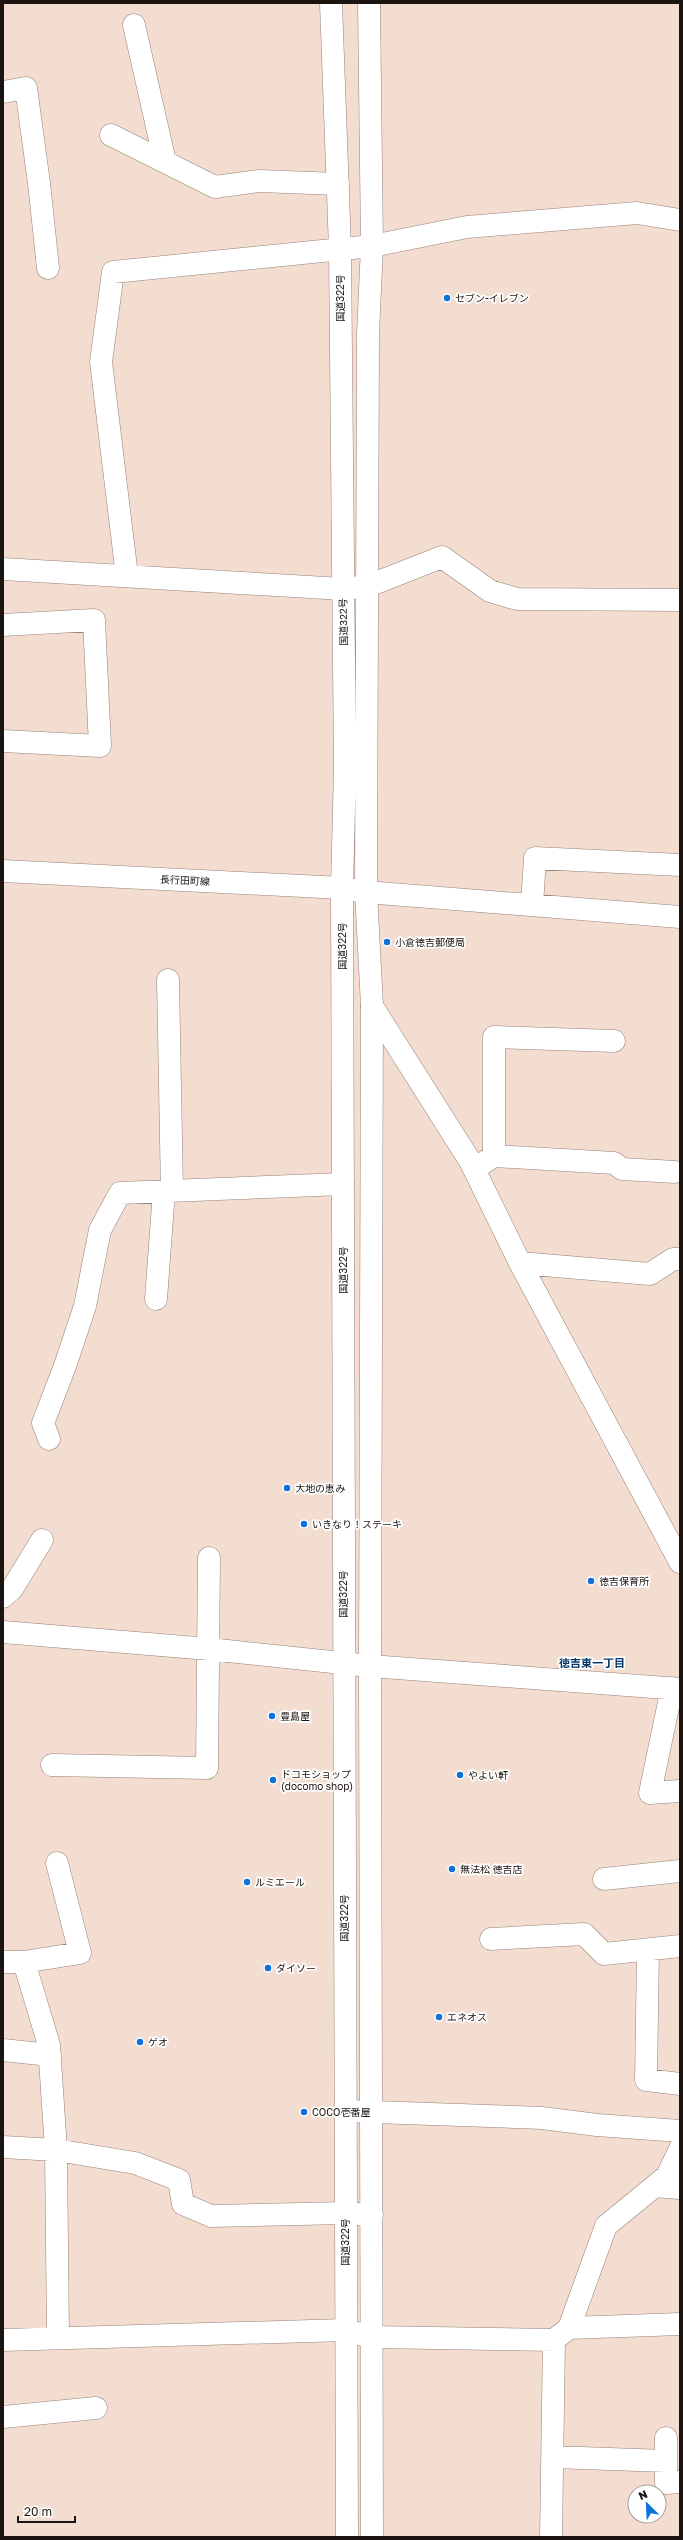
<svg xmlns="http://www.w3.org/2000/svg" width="683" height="2540" font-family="'Golos Text','Noto Sans JP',sans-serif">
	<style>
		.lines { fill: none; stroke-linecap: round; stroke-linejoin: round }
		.minor-casing { stroke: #978277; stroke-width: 23 }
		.major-casing { stroke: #978277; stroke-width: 23 }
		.highway-casing { stroke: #978277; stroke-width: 23 }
		.minor { stroke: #fff; stroke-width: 22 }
		.major { stroke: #fff; stroke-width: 22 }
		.highway { stroke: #fff; stroke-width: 22 }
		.poi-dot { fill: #0d73db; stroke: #fff; stroke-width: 1.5 }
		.labels { text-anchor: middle; stroke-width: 3.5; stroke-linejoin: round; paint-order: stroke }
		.street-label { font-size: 10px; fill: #1b1410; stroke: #fff }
		.poi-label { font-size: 10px; fill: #1b1410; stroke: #fff; text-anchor: start }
		.neighbourhood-label { font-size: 11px; font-weight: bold; fill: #063466; stroke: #fff }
	</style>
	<rect width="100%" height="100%" fill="#f3dcd0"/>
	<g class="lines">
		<!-- minor casing -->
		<g class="minor-casing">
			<path id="minor" d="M 134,25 L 165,162
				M 3,92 L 26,88 L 39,183 L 48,268
				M 111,135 L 215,187 L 259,181 L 338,184
				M 3,569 L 343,589 L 368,586 L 442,557 L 490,591 L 517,599 L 680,600
				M 127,576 L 101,362 L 113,272 L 372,246 L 467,227 L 637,213 L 680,220
				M 3,625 L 94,620 L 100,746 L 3,741
				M 366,892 L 680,917
				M 532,905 L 535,858 L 680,865
				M 168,980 L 172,1191
				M 372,1006 L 470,1161 L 520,1263 L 680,1562
				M 494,1156 L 614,1163 L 622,1169 L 675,1172
				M 474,1169 L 494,1156 L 494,1037 L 614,1041
				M 520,1263 L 650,1274 L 673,1259 L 680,1259
				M 156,1299 L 164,1191
				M 49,1439 L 43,1423 L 65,1366 L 85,1306 L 100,1230 L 120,1193 L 343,1184
				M 3,1597 L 12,1589 L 42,1540
				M 3,1632 L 209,1649 L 370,1666 L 680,1689
				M 672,1688 L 650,1793 L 680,1791
				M 52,1765 L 207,1768 L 209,1558
				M 57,1863 L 80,1953 L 24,1962 L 49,2045 L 56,2150 L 58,2337
				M 604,1879 L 680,1871
				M 491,1939 L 584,1934 L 604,1954 L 680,1946
				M 648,1950 L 646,2080 L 680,2084
				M 3,1962 L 24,1962
				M 3,2050 L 50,2055
				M 345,2111 L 542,2118 L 597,2125 L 680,2131
				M 3,2147 L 56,2150 L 135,2163 L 179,2180 L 183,2204 L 211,2216 L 345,2213 L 372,2215
				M 655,2186 L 680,2188
				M 569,2328 L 680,2324
				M 3,2340 L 345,2330 L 372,2337 L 554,2340 L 569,2328 L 606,2226 L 667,2176 L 680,2149
				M 3,2417 L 96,2408
				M 666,2438 L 666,2483 L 680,2482
				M 553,2457 L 666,2461
				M 551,2537 L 554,2340"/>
		</g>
		<!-- major casing -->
		<g class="major-casing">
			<path id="major" d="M 3,871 L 342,888 L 366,892"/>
		</g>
		<!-- highway casing -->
		<g class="highway-casing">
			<path id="highway" d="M 331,3 L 340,249 L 345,767 L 342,888 L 347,2537
				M 369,3 L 372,246 L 368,334 L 366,892 L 372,1006 L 370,1666 L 372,2537"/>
		</g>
		<!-- minor -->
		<use href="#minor" class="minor"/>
		<!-- major -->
		<use href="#major" class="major"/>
		<!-- highway -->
		<use href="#highway" class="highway"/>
	</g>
	<!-- markers -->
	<g class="poi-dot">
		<circle cx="447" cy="298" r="4"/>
		<circle cx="387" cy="942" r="4"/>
		<circle cx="287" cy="1488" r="4"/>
		<circle cx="304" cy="1524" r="4"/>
		<circle cx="591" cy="1581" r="4"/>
		<circle cx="272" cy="1716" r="4"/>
		<circle cx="460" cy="1775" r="4"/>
		<circle cx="273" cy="1780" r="4"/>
		<circle cx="452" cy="1869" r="4"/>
		<circle cx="247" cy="1882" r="4"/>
		<circle cx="268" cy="1968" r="4"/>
		<circle cx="439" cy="2017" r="4"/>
		<circle cx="140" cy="2042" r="4"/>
		<circle cx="304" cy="2112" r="4"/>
	</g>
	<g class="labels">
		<!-- street labels -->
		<g class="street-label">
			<text transform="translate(340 298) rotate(-90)" y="4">国道322号</text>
			<text transform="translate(343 622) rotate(-91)" y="4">国道322号</text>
			<text transform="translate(185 880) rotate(3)" y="4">長行田町線</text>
			<text transform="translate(342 946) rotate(-90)" y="4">国道322号</text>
			<text transform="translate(343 1270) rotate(-90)" y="4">国道322号</text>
			<text transform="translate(343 1594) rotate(-90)" y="4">国道322号</text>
			<text transform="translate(344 1918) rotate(-90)" y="4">国道322号</text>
			<text transform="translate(345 2242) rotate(-90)" y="4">国道322号</text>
		</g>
		<!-- poi labels -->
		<g class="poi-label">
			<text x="455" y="302">セブン-イレブン</text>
			<text x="395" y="946">小倉徳吉郵便局</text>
			<text x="295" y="1492">大地の恵み</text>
			<text x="312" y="1528">いきなり！ステーキ</text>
			<text x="599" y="1585">徳吉保育所</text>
			<text x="280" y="1720">豊島屋</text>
			<text x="281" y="1778">ドコモショップ<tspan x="281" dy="12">(docomo shop)</tspan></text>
			<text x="468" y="1779">やよい軒</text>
			<text x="460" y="1873">無法松 徳吉店</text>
			<text x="255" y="1886">ルミエール</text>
			<text x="276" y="1972">ダイソー</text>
			<text x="447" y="2021">エネオス</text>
			<text x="148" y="2046">ゲオ</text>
			<text x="312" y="2116">COCO壱番屋</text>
		</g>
		<!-- neighbourhood labels -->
		<g class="neighbourhood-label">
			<text x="592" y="1667">徳吉東一丁目</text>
		</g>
	</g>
	<!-- border -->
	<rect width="683" height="2540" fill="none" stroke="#1b1410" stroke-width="8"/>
	<!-- north arrow -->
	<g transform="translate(647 2504) rotate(336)"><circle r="19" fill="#ffffff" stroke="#a4a19f"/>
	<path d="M0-3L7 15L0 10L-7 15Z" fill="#0d73db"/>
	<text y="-6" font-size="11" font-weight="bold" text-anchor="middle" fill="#1b1410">N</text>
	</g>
	<!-- scale -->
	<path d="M18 2516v6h57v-6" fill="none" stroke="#1b1410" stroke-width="2"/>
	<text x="24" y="2516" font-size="12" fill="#1b1410" stroke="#ffffff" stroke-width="3" paint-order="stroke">20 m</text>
</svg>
